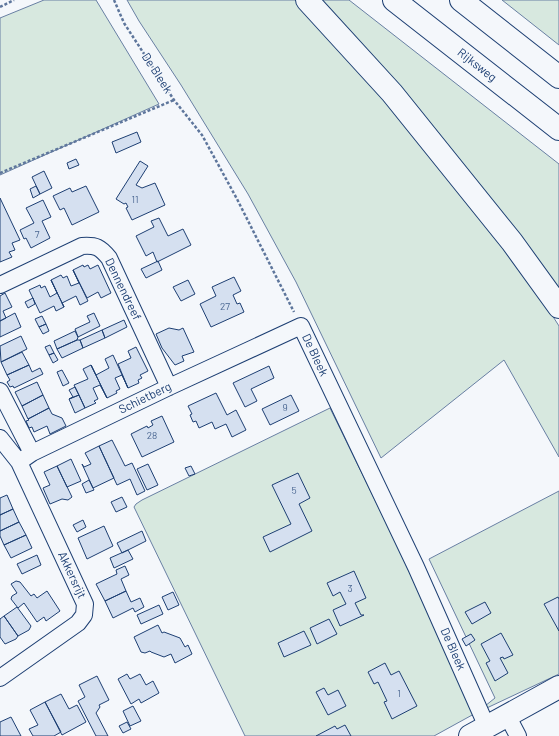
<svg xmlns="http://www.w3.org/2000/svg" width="559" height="736" font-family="Barlow,sans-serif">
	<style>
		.green { fill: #d7e8df; stroke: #687fa3 }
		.building { fill: #d5e0f0; stroke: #1d3f73 }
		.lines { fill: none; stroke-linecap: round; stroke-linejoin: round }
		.street-casing { stroke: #1d3f73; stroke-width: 18 }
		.secondary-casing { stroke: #1d3f73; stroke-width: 24 }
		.highway-casing { stroke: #1d3f73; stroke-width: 24 }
		.path { stroke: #5e769c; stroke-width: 2.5; stroke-dasharray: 3 2; stroke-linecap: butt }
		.street { stroke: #f4f7fb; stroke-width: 16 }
		.secondary { stroke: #f4f7fb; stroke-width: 22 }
		.highway { stroke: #f4f7fb; stroke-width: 22 }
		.labels { text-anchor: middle; stroke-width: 3; stroke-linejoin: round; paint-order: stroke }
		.number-label { font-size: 10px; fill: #4b6792 }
		.street-label { font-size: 12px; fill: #1d3f73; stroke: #f4f7fb }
	</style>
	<rect width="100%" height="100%" fill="#f4f7fb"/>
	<!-- green -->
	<path class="green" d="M 44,0 L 96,0 L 159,104 L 0,175 L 0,18 Z
		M 127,0 L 298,0 L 331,36 L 508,246 L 559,326 L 559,457 L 504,360 L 381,458 L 296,282 L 248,194 L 181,85 L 139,21 Z
		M 313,0 L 349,0 L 559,164 L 559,295 Z
		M 502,0 L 559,0 L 559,45 Z
		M 330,408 L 396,543 L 475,714 L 495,698 L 429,559 L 559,491 L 559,674 L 474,714 L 434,736 L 245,736 L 134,507 L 136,504 L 142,500 Z"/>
	<!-- building -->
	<path class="building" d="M 137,132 L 141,142 L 116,153 L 112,142 Z
		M 76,159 L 79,165 L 69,169 L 67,163 Z
		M 140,161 L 148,166 L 136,185 L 142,188 L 155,183 L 165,205 L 132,220 L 126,208 L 128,207 L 126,203 L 124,204 L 116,199 Z
		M 44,171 L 52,188 L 40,194 L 32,177 Z
		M 36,186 L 40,194 L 33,198 L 30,189 Z
		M 86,186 L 99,212 L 72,225 L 64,208 L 60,210 L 53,196 L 70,188 L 72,192 Z
		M 0,198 L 20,240 L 12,243 L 15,250 L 9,252 L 12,257 L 0,262 Z
		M 43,200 L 51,217 L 42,221 L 50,238 L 31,248 L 26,238 L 24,239 L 20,230 L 34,223 L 26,208 Z
		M 159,218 L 168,236 L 183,229 L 191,245 L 157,262 L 153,252 L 146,256 L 136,236 L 154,227 L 151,221 Z
		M 158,261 L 162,270 L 146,278 L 141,269 Z
		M 83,265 L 84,267 L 88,265 L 90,269 L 98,265 L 111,293 L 101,298 L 98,292 L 87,298 L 73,270 Z
		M 73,270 L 88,301 L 80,305 L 76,296 L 62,303 L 64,307 L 51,280 L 61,275 L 63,278 L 67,276 L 71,286 L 79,283 Z
		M 234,277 L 241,291 L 233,295 L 237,304 L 240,303 L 244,312 L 211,327 L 200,304 L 216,296 L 212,287 Z
		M 51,280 L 64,307 L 56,311 L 54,306 L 40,313 L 29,290 L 40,285 L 41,288 L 45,286 L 50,297 L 57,293 Z
		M 188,280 L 195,294 L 181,301 L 173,287 Z
		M 5,293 L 12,307 L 3,311 L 6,318 L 0,321 L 0,296 Z
		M 33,298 L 35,304 L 28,308 L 25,302 Z
		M 15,313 L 21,327 L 0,337 L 0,321 Z
		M 94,313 L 100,326 L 78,337 L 75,329 L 90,322 L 87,316 Z
		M 42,316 L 46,324 L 39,327 L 35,319 Z
		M 124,320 L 127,327 L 105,338 L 102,330 Z
		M 46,324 L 49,331 L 43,334 L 39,327 Z
		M 169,328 L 179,330 L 183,328 L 194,352 L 182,356 L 184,361 L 175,365 L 162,348 L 156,334 Z
		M 102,330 L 105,338 L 83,348 L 80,340 Z
		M 75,331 L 78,337 L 77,340 L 57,349 L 54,341 Z
		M 21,336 L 27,349 L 1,362 L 0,346 Z
		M 77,340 L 80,340 L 83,348 L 62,358 L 57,349 Z
		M 50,345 L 54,353 L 49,355 L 45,347 Z
		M 136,347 L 148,371 L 140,375 L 142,378 L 138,380 L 139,383 L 128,388 L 118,364 L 131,358 L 128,351 Z
		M 22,352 L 29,365 L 7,375 L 1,362 Z
		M 54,353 L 58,360 L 53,363 L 49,355 Z
		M 113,355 L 128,388 L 122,375 L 115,378 L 120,389 L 116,391 L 117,393 L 107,398 L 91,365 L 96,375 L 109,368 L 105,359 Z
		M 29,365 L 32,372 L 40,368 L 43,374 L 14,388 L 13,386 L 10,387 L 7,382 L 10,380 L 7,375 Z
		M 91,365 L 107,398 L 100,385 L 93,388 L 98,399 L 94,401 L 96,403 L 85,408 L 74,385 L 88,379 L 83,369 Z
		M 269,366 L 274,378 L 251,389 L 257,401 L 245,407 L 233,383 Z
		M 62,370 L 69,383 L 63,386 L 57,372 Z
		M 37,382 L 43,395 L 22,406 L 15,392 Z
		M 75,387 L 79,395 L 69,399 L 73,397 L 69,390 Z
		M 216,393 L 227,415 L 236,410 L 246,430 L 232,437 L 226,424 L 215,429 L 212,422 L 199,428 L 196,421 L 193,422 L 190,415 L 192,414 L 188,406 Z
		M 43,395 L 49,408 L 28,419 L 22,406 Z
		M 79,395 L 85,408 L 75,413 L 69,399 Z
		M 291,395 L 299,411 L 270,425 L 262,409 Z
		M 49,408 L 52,414 L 62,418 L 66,426 L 50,434 L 47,426 L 34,432 L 32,427 L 29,428 L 26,421 L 29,420 L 28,419 Z
		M 162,416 L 174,442 L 142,457 L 131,434 L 147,426 L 148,428 L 153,425 L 151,421 Z
		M 112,440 L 125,466 L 132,463 L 145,491 L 137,495 L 130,479 L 117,485 L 99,446 Z
		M 99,446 L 114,478 L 93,488 L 82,464 L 84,467 L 91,464 L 85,453 Z
		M 71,459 L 81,481 L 67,487 L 57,466 Z
		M 148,464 L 158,485 L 147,490 L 137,469 Z
		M 57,466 L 72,497 L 68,500 L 62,499 L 50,504 L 43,488 L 50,485 L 44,472 Z
		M 191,466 L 195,474 L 189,476 L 185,468 Z
		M 298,473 L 310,498 L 299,504 L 312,531 L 270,552 L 263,537 L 291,524 L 272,485 Z
		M 89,480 L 94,490 L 86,493 L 82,484 Z
		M 7,495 L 13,509 L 0,515 L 0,498 Z
		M 122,497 L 127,507 L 116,512 L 111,502 Z
		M 13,509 L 19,522 L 0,531 L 0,515 Z
		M 83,520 L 86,527 L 77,532 L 73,525 Z
		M 19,522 L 26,535 L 4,545 L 0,536 L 0,531 Z
		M 104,526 L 113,546 L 87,559 L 78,538 Z
		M 142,531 L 146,541 L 122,553 L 117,543 Z
		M 26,535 L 32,548 L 11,558 L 4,545 Z
		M 128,550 L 133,559 L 114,568 L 110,558 Z
		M 37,555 L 41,565 L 22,574 L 17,564 Z
		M 125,566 L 129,575 L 121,579 L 126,591 L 105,601 L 96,584 L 117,574 L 116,570 Z
		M 354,571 L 366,598 L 355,603 L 361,615 L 364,615 L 340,626 L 333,610 L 346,604 L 340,592 L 333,596 L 327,583 Z
		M 16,581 L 20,582 L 31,596 L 34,594 L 37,598 L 47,591 L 60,611 L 46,621 L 44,617 L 37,622 L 24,603 L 18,608 L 11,599 L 12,596 L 17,593 L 11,584 Z
		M 126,591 L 131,602 L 140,598 L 144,607 L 135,612 L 133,608 L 113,618 L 105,601 Z
		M 173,592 L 179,605 L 168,610 L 162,597 Z
		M 558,597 L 559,599 L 559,631 L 544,604 Z
		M 485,602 L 491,613 L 472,624 L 465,612 Z
		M 159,605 L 163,614 L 141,624 L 137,615 Z
		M 17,607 L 31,626 L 29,630 L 18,636 L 4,616 Z
		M 4,616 L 18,636 L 16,639 L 5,644 L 0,637 L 0,619 Z
		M 329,619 L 337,634 L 317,644 L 310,628 Z
		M 158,625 L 162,633 L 164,632 L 180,638 L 185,647 L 188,645 L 192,654 L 175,663 L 171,654 L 164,657 L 151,652 L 150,651 L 145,653 L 141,652 L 134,637 Z
		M 304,631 L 311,645 L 284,657 L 278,643 Z
		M 501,633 L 513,655 L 504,659 L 503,657 L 500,658 L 508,673 L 495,681 L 486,663 L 490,661 L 481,644 Z
		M 471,634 L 475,640 L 466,646 L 462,639 Z
		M 385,663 L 391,675 L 399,671 L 417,706 L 392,719 L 384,702 L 387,701 L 378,682 L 374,684 L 368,672 Z
		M 127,674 L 130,679 L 140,674 L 146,685 L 153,681 L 159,693 L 141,703 L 139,699 L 131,704 L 118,679 Z
		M 97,676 L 109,700 L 99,705 L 100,707 L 96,713 L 108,736 L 96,736 L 78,701 L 85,697 L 79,685 Z
		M 324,688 L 328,695 L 338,690 L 346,706 L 328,715 L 316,692 Z
		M 61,694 L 69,709 L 77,705 L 86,722 L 62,735 L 45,702 Z
		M 45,702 L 61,732 L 54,736 L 33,736 L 29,729 L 38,725 L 30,710 Z
		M 133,706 L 141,721 L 130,726 L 123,711 Z
		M 11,717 L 21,736 L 0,736 L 0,722 Z
		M 127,722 L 131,729 L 123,733 L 119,726 Z
		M 345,725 L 351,736 L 316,736 L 335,726 L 337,729 Z"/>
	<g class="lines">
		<!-- street casing -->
		<g class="street-casing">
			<path id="street" d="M 0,285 L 82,246 C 96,245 100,247 109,258 L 169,387
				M 0,391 L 32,453
				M 0,438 L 19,462 L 32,453 L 169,387 L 301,326 L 416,567 L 487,727
				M 0,678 L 78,623 L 84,615 L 85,604 L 19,462
				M 507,715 L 518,736"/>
		</g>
		<!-- secondary casing -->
		<g class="secondary-casing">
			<path id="secondary" d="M 470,736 L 559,687"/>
		</g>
		<!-- highway casing -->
		<g class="highway-casing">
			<path id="highway" d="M 307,0 L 392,93 L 512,242 L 559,307
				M 394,0 L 559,129
				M 461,0 L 559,77"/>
		</g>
		<!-- path -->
		<path class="path" d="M 114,0 L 124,23 L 174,100 L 202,135 L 237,199 L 294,312
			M 0,7 L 14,0
			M 0,173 L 174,100"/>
		<!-- street -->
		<use href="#street" class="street"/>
		<!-- secondary -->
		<use href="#secondary" class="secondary"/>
		<!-- highway -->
		<use href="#highway" class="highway"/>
	</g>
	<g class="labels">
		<!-- number labels -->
		<g class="number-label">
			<text x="135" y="203">11</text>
			<text x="37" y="238">7</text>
			<text x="225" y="310">27</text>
			<text x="285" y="411">9</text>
			<text x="152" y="439">28</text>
			<text x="294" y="494">5</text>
			<text x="350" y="592">3</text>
			<text x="399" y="697">1</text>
		</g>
		<!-- street labels -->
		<g class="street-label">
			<text transform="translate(477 65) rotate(38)" y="4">Rijksweg</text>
			<text transform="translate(157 73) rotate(57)" y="4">De Bleek</text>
			<text transform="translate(123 289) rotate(64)" y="4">Dennendreef</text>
			<text transform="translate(315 355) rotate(65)" y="4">De Bleek</text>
			<text transform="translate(145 398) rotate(-26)" y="4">Schietberg</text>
			<text transform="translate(72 575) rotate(65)" y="4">Akkersrijt</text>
			<text transform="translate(453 649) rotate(66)" y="4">De Bleek</text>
		</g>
	</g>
</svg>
